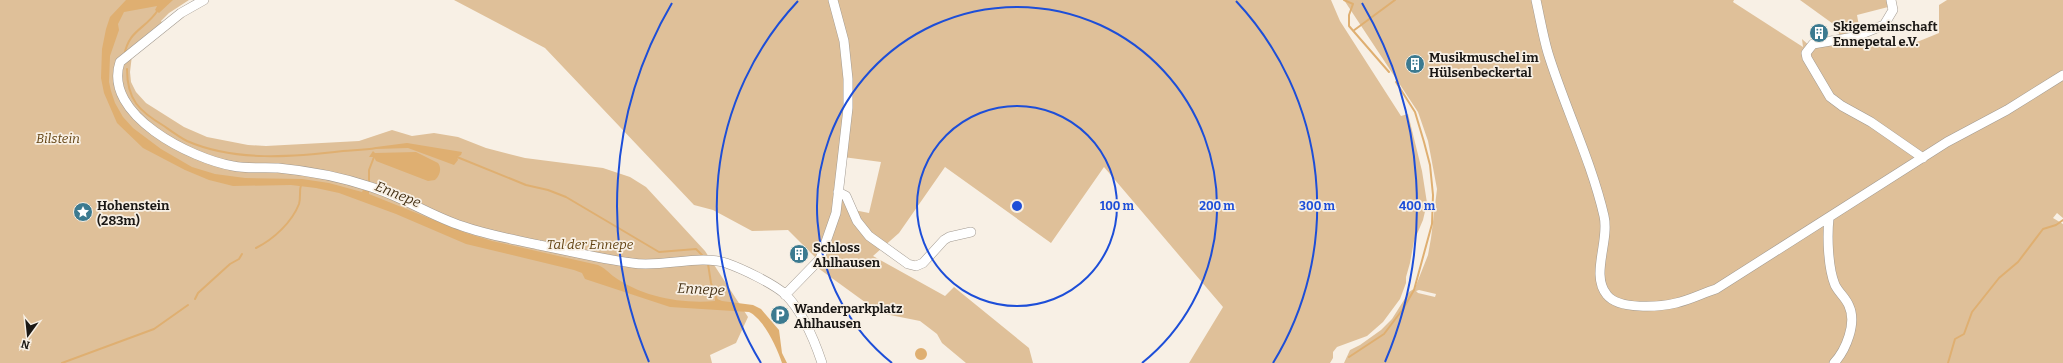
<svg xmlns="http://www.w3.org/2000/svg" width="2063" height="363" font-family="Bitter,serif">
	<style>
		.green { fill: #dfc099; fill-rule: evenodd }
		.water { fill: #dfaf71 }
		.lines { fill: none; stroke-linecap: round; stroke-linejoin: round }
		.stream { stroke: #dfaf71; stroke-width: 2 }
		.minor-casing { stroke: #a29a91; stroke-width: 10 }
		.minor { stroke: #fff; stroke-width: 9 }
		.ring { fill: none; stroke: #1d4ed8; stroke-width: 2 }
		.labels { text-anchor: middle; stroke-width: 3.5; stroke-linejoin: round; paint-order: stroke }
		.poi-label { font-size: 13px; font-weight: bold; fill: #1b1815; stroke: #f8f0e5; text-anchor: start }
		.park-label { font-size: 13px; font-style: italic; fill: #634312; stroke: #f8f0e5 }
		.water-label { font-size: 14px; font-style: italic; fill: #443014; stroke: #f8f0e5 }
		.centre { fill: #1d4ed8; stroke: #f8f0e5; stroke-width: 2 }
		.ring-label { font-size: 12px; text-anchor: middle; font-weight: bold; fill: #1d4ed8; stroke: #f8f0e5; stroke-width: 3.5; stroke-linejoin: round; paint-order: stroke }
	</style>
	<rect width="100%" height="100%" fill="#f8f0e5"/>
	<!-- green -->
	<path class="green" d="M 0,0 L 189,0 L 169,13 L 161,21 L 163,24 L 133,47 L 130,72 L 131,82 L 136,92 L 146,103 L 184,127 L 207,137 L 248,145 L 266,146 L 359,141 L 392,130 L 412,136 L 434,133 L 458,137 L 486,148 L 525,158 L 603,168 L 630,177 L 646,187 L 705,251 L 748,317 L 736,343 L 710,355 L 712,363 L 0,363 Z
		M 454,0 L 1331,0 L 1340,21 L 1401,116 L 1408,114 L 1422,171 L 1427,203 L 1423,220 L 1414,241 L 1410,263 L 1406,277 L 1406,283 L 1400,299 L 1383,322 L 1367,336 L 1337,347 L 1333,352 L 1333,358 L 1330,363 L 1189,363 L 1223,307 L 1104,167 L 1051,243 L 945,167 L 899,233 L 873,256 L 945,296 L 954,287 L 1029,348 L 1033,363 L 966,363 L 942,343 L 937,334 L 920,321 L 880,313 L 818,268 L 816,258 L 788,230 L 752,231 L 713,210 L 694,205 L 545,48 ZM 843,157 L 881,162 L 869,213 L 854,210 L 840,189 Z
		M 1344,0 L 1734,0 L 1733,2 L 1803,47 L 1802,39 L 1812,48 L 1842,41 L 1836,26 L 1800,0 L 1890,0 L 1892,6 L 1857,15 L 1861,37 C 1885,56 1913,44 1939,33 L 1939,5 L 1947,0 L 2063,0 L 2063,218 L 2057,213 L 2053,218 L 2063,224 L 2063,363 L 1344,363 L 1350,350 L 1360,345 L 1381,330 L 1392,319 L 1409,292 L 1415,288 L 1428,255 L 1431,238 L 1437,189 L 1428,141 L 1418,112 ZM 1419,290 L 1436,294 L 1435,297 L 1418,293 L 1416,291 Z"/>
	<!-- water -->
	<path class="water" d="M 126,0 L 173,0 L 159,13 L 155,10 L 157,6 L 124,12 L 118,24 L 119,30 L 110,56 L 109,82 L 111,91 L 115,103 L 123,117 L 133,128 L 161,149 L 192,167 L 215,174 L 245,178 L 302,179 L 329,183 L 362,192 L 363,190 L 369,191 L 369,194 L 466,233 L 492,241 L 598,265 C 605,268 608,272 613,276 C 642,297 681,304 715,301 L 715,298 L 722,301 L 753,305 L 761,309 L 779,330 L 782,353 L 787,363 L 782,363 C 777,348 764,319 749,312 L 670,307 L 585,279 L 582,273 L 574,270 L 466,244 L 396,214 L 339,193 L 316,188 L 291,185 L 233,186 L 209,180 L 185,170 L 143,148 L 117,123 L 104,93 L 101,78 L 102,49 L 106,29 L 110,17 Z
		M 407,143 L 462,152 L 461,155 L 457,157 L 458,160 L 454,165 L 408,148 L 376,149 L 376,147 Z
		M 373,151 L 375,153 L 416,152 L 438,163 C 442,168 440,176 435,180 L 428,181 L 376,161 L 374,157 L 369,157 Z
		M915 354a6 6 0 1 1 12 0a6 6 0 1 1-12 0Z"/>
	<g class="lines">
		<!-- stream -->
		<path class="stream" d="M 1344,0 L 1353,4 L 1349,15 L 1349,26 L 1389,72
			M 1353,31 L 1395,0
			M 124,56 C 129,29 145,30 158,10
			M 127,69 C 127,100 139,111 164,126 C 171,131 179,137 187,141 C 235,162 293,157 343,151 C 354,150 365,150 376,148
			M 457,157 L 526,185 L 548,190 L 566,197 L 659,252 L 696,249 L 704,257
			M 369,183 L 369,170 L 374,157
			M 256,248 C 274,239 292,222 299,204 C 301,197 299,191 301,185
			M 708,264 L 711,283 L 717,300
			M 195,299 L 198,293 L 230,264 L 239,259 L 242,254
			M 1349,357 L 1384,334 L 1403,309 L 1414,290 L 1432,224 L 1433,195 L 1430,165 L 1424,142 L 1415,112 L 1396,82
			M 62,363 L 154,329 L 188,305
			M 1948,363 L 1955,339 L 1964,334 L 1972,312 L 1999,278 L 2018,262 L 2043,229 L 2056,225 L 2063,220"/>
		<!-- minor casing -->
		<g class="minor-casing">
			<path id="minor" d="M 204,0 L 181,13 L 120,62 C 102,115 192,159 233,166 C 247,169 263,167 278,168 C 310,171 341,177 371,187 C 403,197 431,216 462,226 C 487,235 513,239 539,245 C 569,251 601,259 632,263 C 661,268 700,254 726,263 C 743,269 772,283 785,294 C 803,312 814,339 822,363
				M 1536,0 C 1540,18 1543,36 1548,53 C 1565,108 1591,160 1604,216 C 1610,241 1590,275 1607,295 C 1619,310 1659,307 1676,303 C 1690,300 1703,293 1716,289 L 1947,142 L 2007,110 L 2063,75
				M 1891,0 L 1893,10 L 1884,25 L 1854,37 L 1813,44 L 1806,53 L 1807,58 L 1830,97 L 1842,106 L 1871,122 L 1923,158
				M 838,192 L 846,196 L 857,221 L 869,236 L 908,264 L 916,266 L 923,263 L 944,240 L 949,237 L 971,232
				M 1829,218 C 1827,237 1828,268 1835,285 C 1839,293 1846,298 1849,306 C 1857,323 1846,350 1834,363
				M 785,295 L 820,259 L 836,213 L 848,108 L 848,79 L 844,41 L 833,0"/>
		</g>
		<!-- minor -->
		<use href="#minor" class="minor"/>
	</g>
	<!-- distance rings -->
	<g class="ring">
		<circle cx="1017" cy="206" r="100"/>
		<path d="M892 363A200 200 0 1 1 1142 363"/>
		<path d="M761 363A300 300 0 0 1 798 1M1236 1A300 300 0 0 1 1273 363"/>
		<path d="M649 362A400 400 0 0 1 672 3M1362 3A400 400 0 0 1 1385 362"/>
	</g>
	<!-- icons -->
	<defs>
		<g id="building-disc" transform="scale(1)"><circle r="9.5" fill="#3c7a90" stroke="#f8f0e5"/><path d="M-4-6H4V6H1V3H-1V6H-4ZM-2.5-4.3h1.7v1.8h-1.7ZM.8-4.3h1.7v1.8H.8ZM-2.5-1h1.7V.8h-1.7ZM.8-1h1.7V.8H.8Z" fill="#fff"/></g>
		<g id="sight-disc" transform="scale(1)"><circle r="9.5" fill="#3c7a90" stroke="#f8f0e5"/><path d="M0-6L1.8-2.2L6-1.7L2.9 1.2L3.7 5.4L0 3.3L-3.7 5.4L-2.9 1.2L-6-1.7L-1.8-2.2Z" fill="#fff"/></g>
		<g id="parking-disc" transform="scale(1)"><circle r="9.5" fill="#3c7a90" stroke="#f8f0e5"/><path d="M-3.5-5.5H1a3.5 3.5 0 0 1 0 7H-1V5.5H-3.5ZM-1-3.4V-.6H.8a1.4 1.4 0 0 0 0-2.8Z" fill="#fff"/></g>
	</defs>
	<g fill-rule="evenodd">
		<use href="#building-disc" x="1819" y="33"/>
		<use href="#building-disc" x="1415" y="64"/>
		<use href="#sight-disc" x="83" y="212"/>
		<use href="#building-disc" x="799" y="254"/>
		<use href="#parking-disc" x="780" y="315"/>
	</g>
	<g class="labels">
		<!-- poi labels -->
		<g class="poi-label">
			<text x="1833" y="31">Skigemeinschaft<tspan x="1833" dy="15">Ennepetal e.V.</tspan></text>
			<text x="1429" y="62">Musikmuschel im<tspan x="1429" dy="15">Hülsenbeckertal</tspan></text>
			<text x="97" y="210">Hohenstein<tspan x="97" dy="15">(283m)</tspan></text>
			<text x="813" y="252">Schloss<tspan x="813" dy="15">Ahlhausen</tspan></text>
			<text x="794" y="313">Wanderparkplatz<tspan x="794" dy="15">Ahlhausen</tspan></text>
		</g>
		<!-- park labels -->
		<g class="park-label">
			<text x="58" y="143">Bilstein</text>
			<text x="590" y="249">Tal der Ennepe</text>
		</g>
		<!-- water labels -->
		<g class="water-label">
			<text transform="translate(398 194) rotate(22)" y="5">Ennepe</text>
			<text transform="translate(701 289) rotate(3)" y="5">Ennepe</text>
		</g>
	</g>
	<circle cx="1017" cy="206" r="6" class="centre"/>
	<g class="ring-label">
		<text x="1117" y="210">100 m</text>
		<text x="1217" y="210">200 m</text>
		<text x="1317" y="210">300 m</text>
		<text x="1417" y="210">400 m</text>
	</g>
	<!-- north arrow -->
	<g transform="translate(28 335) rotate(195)" stroke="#f8f0e5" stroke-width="3" paint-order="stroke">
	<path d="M0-3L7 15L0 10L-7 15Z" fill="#1b1815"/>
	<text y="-6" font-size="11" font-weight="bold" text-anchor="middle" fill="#1b1815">N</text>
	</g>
</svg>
